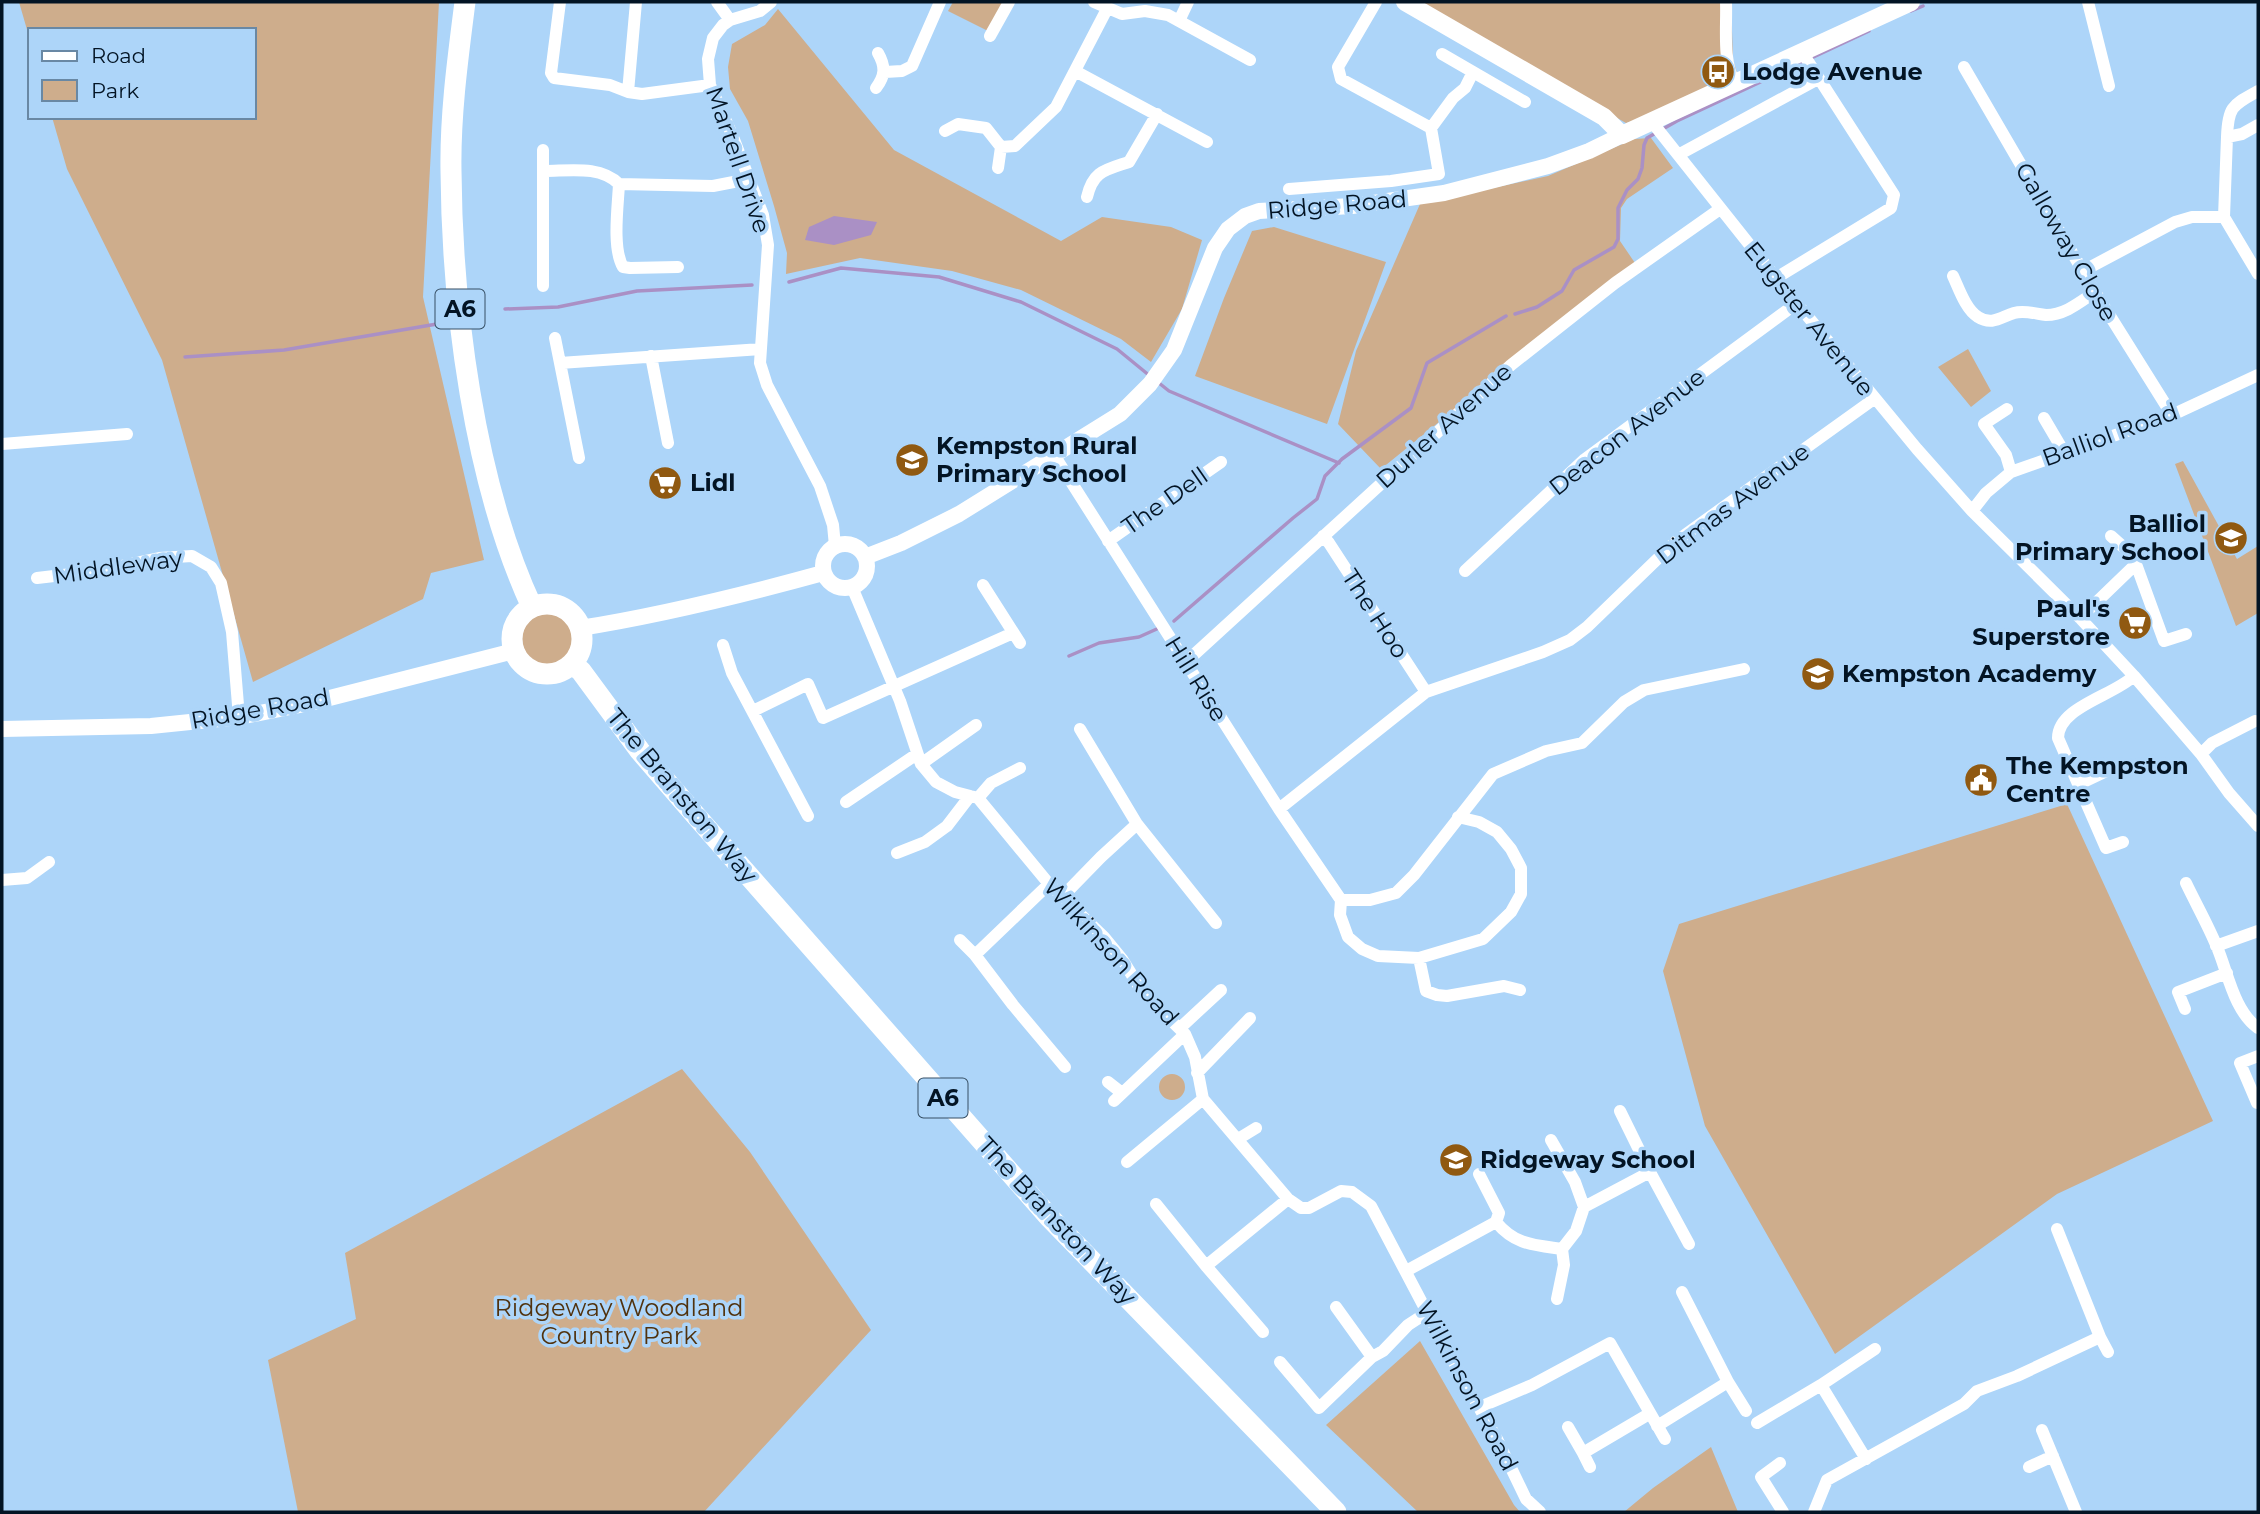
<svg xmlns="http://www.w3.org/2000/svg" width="2260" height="1514" font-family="Montserrat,sans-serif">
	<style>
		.green { fill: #cead8c }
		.water { fill: #aa90c5 }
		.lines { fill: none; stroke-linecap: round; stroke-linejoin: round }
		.stream { stroke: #aa90c5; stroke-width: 3.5 }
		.minor { stroke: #fff; stroke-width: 12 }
		.tertiary { stroke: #fff; stroke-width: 16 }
		.secondary { stroke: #fff; stroke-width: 18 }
		.trunk { stroke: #fff; stroke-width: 21 }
		.labels { text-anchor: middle; stroke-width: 7; stroke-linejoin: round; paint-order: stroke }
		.shield { fill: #add5f9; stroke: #364e64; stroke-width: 2 }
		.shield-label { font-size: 23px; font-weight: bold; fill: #031424 }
		.poi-label { font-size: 24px; font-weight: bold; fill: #031424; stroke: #add5f9; text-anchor: start }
		.street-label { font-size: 24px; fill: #031424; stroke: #add5f9 }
		.park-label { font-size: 24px; fill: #51320d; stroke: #add5f9 }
	</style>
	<rect width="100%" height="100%" fill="#add5f9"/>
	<!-- green -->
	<path class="green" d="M 19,2 L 439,2 L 423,297 L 484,560 L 431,573 L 423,599 L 253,682 L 162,360 L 67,169 L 52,117 L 254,117 L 254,30 L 30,30 L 30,40 Z
		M 953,2 L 1003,2 L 988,31 L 948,11 Z
		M 1411,2 L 1731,2 L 1733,60 L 1738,76 L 1655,115 L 1626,123 Z
		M 778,9 L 894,150 L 1061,241 L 1102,217 L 1171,227 L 1202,240 L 1182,309 L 1151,362 L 1121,339 L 1021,290 L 952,271 L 860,258 L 786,274 L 787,253 L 774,206 L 748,121 L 730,89 L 728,67 L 732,44 L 765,25 Z
		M 1651,138 L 1673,168 L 1627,199 L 1621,208 L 1620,241 L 1635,263 L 1381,469 L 1338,424 L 1356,351 L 1420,204 L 1548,176 L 1634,139 Z
		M 1274,227 L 1386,262 L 1327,424 L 1195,376 L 1224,298 L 1252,231 Z
		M 1968,349 L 1991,391 L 1971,407 L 1938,367 Z
		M 2183,461 L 2237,559 L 2258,546 L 2258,613 L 2236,626 L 2175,464 Z
		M522 639a27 27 0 1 1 54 0a27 27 0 1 1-54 0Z
		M 2067,804 L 2213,1121 L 2057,1194 L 1835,1354 L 1705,1126 L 1663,971 L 1679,924 Z
		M 682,1069 L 750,1152 L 871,1330 L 704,1512 L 298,1512 L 268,1360 L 356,1319 L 345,1253 Z
		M1159 1087a13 13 0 1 1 26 0a13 13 0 1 1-26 0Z
		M 1420,1341 L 1514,1505 L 1520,1512 L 1418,1512 L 1326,1425 Z
		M 1711,1447 L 1738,1512 L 1624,1512 L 1653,1488 Z"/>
	<!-- water -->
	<path class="water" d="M 834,216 L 877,222 L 871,235 L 834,245 L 805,240 L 809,227 Z"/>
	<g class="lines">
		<!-- stream -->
		<path class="stream" d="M 1911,11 L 1923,6
			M 789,282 L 841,268 L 939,277 L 1021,302 L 1117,349 L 1150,376
			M 505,309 L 558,307 L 637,291 L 752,285
			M 1515,314 L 1537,307 L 1562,291 L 1574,270 L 1614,247 L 1618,239 L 1618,208 L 1627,190 L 1638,179 L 1642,168 L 1644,145 L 1647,138 L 1677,121 L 1869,31
			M 185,357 L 284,350 L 437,324
			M 1159,383 L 1169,391 L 1339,463
			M 1174,621 L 1293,518 L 1317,499 L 1325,476 L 1342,459 L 1411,408 L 1427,363 L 1506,316
			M 1069,656 L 1099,643 L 1139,637 L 1159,628"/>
		<!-- minor -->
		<path class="minor" d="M 560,2 L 551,73 L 554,78 L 610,85 L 628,92 L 642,94 L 710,85
			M 717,2 L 730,20
			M 771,2 L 760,11 L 730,20 L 723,25 L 713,38 L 708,59 L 710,85 L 733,137 L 763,215 L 768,245 L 760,363 L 767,385 L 820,486 L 833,525 L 835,546
			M 1094,2 L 1122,14 L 1145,11 L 1168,15 L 1250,60
			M 1376,2 L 1338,67 L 1341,79 L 1431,128 L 1453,98 L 1465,88 L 1473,72
			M 1726,2 C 1727,27 1722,61 1735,83
			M 2088,2 L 2109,86
			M 1179,21 L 1188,2
			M 990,36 L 1009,2
			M 1442,54 L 1525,102
			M 1964,67 L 2095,292 L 2172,415
			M 1075,71 L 1207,142
			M 885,72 L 902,71 L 912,66 L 940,2
			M 876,88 C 885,76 886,67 878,53
			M 2258,91 C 2233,105 2228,106 2227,137 L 2242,134 L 2258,125
			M 628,92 L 636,2
			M 1652,122 L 1776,278 L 1917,449 L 1972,511 L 2080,618 L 2134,676 L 2201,754 L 2229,793 L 2258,826
			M 945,131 L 958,124 L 986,128 L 1001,147 L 998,168
			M 2227,137 L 2224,217 L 2258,274
			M 1001,147 L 1015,146 L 1056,107 L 1107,9
			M 543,150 L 543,286
			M 1678,155 L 1818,79
			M 544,171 C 569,171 600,165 619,184 L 713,186 L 749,179
			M 619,184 C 618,206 612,248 623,267 L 630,268 L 678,267
			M 1289,189 L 1391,181 L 1439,174 L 1431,128
			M 1087,197 C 1093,171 1105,170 1129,162 L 1157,114
			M 2083,271 L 2175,222 L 2192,217 L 2224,217
			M 1953,276 C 1959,289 1966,310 1978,317 C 1992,326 2001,317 2014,313 C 2025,310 2036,314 2046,315 C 2065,315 2080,302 2095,292
			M 1776,278 L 1891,208 L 1894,195 L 1802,52
			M 555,338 L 560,363
			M 651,356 L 668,443
			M 2007,409 L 1984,424 L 2006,455 L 2011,472
			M 2044,418 L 2064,452
			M 2,444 L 127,434
			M 1054,455 L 1279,809 L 1341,900
			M 579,458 L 560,363 L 761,349
			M 1972,511 L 1986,493 L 2011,472 L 2172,415 L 2258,375
			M 1323,536 L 1329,543 L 1426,692
			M 2111,536 L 2130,553 L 2136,564 L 2164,641 L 2186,634
			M 1108,541 L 1221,462
			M 1465,571 L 1585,459 L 1797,303
			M 37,578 L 97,571 L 159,558 L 192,556 L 211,567 L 221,583 L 232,632 L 239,717
			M 983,585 L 1020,643
			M 852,587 L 900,701 L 921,764 L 936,782 L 955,792 L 978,798 L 1049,884 L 1104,937 L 1122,959 L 1143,993 L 1185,1034 L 1195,1057 L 1203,1099 L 1288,1199 L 1301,1208 L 1309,1208 L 1341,1191 L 1352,1192 L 1371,1206 L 1449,1354 L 1498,1441 L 1526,1499 L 1540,1512
			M 2080,618 L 2136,564
			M 723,645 L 732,673 L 808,816
			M 1186,662 L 1511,365 L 1615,283 L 1720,209
			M 753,711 L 808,684 L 823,718 L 1013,633
			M 1080,729 L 1137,824
			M 2201,754 L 2212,743 L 2255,721
			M 921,764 L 976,725
			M 2079,784 L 2119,765
			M 978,798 L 991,783 L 1020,768
			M 846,802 L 917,754
			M 1279,809 L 1426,692 L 1543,652 L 1570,640 L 1587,627 L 1675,542 L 1874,399
			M 1458,817 L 1479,822 L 1497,832 L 1511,849 L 1521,868 L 1521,894 L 1511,912 L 1483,939 L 1419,958 L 1378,956 L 1362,949 L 1348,937 L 1340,915 L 1341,900 L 1370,900 L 1396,893 L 1414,875 L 1493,774 L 1546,751 L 1582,743 L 1624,702 L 1644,690 L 1744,669
			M 2123,842 L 2106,848 L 2058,738 C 2058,707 2113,696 2134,676
			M 897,853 L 925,842 L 947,826 L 970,796
			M 2,880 L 27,878 L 49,862
			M 2186,883 C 2196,904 2208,925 2217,947 C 2228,973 2234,1011 2258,1028
			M 1049,884 L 975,955 L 1013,1005 L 1065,1067
			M 1063,896 L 1101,857 L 1137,824 L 1216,923
			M 960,940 L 975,955
			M 2216,946 L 2258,931
			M 1419,958 L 1426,991 L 1437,995 L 1447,996 L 1504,986 L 1520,990
			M 2185,1009 L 2178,992 L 2227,973
			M 1180,1028 L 1221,990
			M 1197,1073 L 1250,1018
			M 1108,1082 L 1122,1093
			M 1114,1101 L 1185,1034
			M 2257,1103 L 2240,1063 L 2258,1056
			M 1620,1111 L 1650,1172
			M 1238,1139 L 1256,1128
			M 1551,1140 L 1575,1182 L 1584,1207
			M 1127,1162 L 1203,1099
			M 1479,1174 L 1499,1213 L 1496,1222
			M 1156,1204 L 1206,1266 L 1288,1199
			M 1206,1266 L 1263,1332
			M 1406,1271 L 1496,1222 C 1515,1245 1534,1245 1562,1249 L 1576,1231 L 1584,1207 L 1650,1172 L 1689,1244
			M 1682,1292 L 1728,1382 L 1746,1411
			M 1557,1299 L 1564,1265 L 1562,1249
			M 1336,1307 L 1372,1357
			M 2100,1337 L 2108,1352
			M 1280,1362 L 1319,1408 L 1372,1357 L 1383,1351 L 1408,1325 L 1428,1312
			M 1480,1407 L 1532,1385 L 1610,1343 L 1665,1439
			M 1757,1423 L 1821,1385
			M 1657,1426 L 1728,1382
			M 1568,1427 L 1583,1453
			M 2042,1430 L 2076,1512
			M 1866,1459 L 1821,1385 L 1875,1349
			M 1780,1463 L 1761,1477 L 1783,1512
			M 1590,1467 L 1583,1453 L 1649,1414
			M 2029,1467 L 2053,1456
			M 1814,1512 L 1827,1480 L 1964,1404 L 1977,1391 L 2017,1376 L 2100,1337 L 2057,1229"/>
		<!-- tertiary -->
		<path class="tertiary" d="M823 566a22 22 0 1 1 44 0a22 22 0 1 1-44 0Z
			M 865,557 L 901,543 L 959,514 L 1120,414 L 1150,384 L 1174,350 L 1215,248 L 1228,229 L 1245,216 L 1259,211 L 1352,206 L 1444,193 L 1548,166 L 1589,151 L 1622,135
			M 580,628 C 662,615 743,595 823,573
			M 2,729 L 151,726 L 239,717 L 310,703 L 514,651"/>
		<!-- secondary -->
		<path class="secondary" d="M 1405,2 L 1604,117 L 1622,135 L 1911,2"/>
		<!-- trunk -->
		<path class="trunk" d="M 465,2 C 458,57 450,115 451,171 C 452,308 474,482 532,607
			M512 639a35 35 0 1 1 70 0a35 35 0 1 1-70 0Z
			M 572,664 L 581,671 L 640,751 L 697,817 L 1050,1218 L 1336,1512"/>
	</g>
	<!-- icons -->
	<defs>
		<g id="bus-disc" transform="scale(1.75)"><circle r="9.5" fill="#905911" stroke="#add5f9"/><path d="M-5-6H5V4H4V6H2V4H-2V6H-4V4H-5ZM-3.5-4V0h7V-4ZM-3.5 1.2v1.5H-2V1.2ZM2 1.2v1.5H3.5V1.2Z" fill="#fff"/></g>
		<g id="school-disc" transform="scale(1.75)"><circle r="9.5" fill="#905911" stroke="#add5f9"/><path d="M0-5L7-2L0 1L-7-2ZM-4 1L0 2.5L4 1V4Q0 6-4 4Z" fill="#fff"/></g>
		<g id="supermarket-disc" transform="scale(1.75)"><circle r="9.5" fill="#905911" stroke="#add5f9"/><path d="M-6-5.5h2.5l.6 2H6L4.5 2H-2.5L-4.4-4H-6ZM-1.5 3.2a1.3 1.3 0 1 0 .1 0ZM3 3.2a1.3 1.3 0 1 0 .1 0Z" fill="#fff"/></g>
		<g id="civic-disc" transform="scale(1.75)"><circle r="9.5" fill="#905911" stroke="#add5f9"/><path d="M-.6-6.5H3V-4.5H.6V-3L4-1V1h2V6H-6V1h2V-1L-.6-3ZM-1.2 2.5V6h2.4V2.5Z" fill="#fff"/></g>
	</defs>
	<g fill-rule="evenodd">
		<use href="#bus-disc" x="1718" y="72"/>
		<use href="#school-disc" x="912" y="460"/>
		<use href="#supermarket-disc" x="665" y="483"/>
		<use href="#school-disc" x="2231" y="538"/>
		<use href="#supermarket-disc" x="2135" y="623"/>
		<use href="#school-disc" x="1818" y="674"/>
		<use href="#civic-disc" x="1981" y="780"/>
		<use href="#school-disc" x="1456" y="1160"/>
	</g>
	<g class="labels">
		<!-- shield labels -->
		<g class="shield">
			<rect x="435.5" y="289.5" width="49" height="39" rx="5"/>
			<rect x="918.5" y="1078.5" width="49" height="39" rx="5"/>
		</g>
		<g class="shield-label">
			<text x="460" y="317">A6</text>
			<text x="943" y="1106">A6</text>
		</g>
		<!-- poi labels -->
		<g class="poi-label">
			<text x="1742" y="80">Lodge Avenue</text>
			<text x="936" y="454">Kempston Rural<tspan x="936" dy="28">Primary School</tspan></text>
			<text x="690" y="491">Lidl</text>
			<text x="2206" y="532" text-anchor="end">Balliol<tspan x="2206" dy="28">Primary School</tspan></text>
			<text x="2110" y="617" text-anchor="end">Paul's<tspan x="2110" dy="28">Superstore</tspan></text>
			<text x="1842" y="682">Kempston Academy</text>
			<text x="2006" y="774">The Kempston<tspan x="2006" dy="28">Centre</tspan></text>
			<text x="1480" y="1168">Ridgeway School</text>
		</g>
		<!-- street labels -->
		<g class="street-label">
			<text transform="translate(738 160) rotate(71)" y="8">Martell Drive</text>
			<text transform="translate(1337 205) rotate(-5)" y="8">Ridge Road</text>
			<text transform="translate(2066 242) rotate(60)" y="8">Galloway Close</text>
			<text transform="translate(1809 319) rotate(51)" y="8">Eugster Avenue</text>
			<text transform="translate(1444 426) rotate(-42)" y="8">Durler Avenue</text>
			<text transform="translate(1627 432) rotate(-38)" y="8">Deacon Avenue</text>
			<text transform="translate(2110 435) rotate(-20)" y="8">Balliol Road</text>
			<text transform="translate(1165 501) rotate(-35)" y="8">The Dell</text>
			<text transform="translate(1733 504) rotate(-37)" y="8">Ditmas Avenue</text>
			<text transform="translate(118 567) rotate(-8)" y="8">Middleway</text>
			<text transform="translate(1375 614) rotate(57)" y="8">The Hoo</text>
			<text transform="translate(1196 679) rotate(58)" y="8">Hill Rise</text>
			<text transform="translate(260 709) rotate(-10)" y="8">Ridge Road</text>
			<text transform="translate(682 796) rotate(50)" y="8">The Branston Way</text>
			<text transform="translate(1111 952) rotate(48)" y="8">Wilkinson Road</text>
			<text transform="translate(1057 1221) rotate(47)" y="8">The Branston Way</text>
			<text transform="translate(1467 1386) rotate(62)" y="8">Wilkinson Road</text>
		</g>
		<!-- park labels -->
		<g class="park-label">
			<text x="619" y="1316">Ridgeway Woodland<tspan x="619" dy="28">Country Park</tspan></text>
		</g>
	</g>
	<!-- border -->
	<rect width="2260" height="1514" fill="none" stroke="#031424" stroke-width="7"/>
	<!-- legend -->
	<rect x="28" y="28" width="228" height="91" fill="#add5f9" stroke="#6988a4" stroke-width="2"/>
	<rect x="42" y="51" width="35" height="10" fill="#ffffff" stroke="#6988a4" stroke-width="2"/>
	<text x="91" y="63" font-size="21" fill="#031424">Road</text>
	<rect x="42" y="80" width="35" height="21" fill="#cead8c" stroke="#6988a4" stroke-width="2"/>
	<text x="91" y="98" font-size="21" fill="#031424">Park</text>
</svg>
